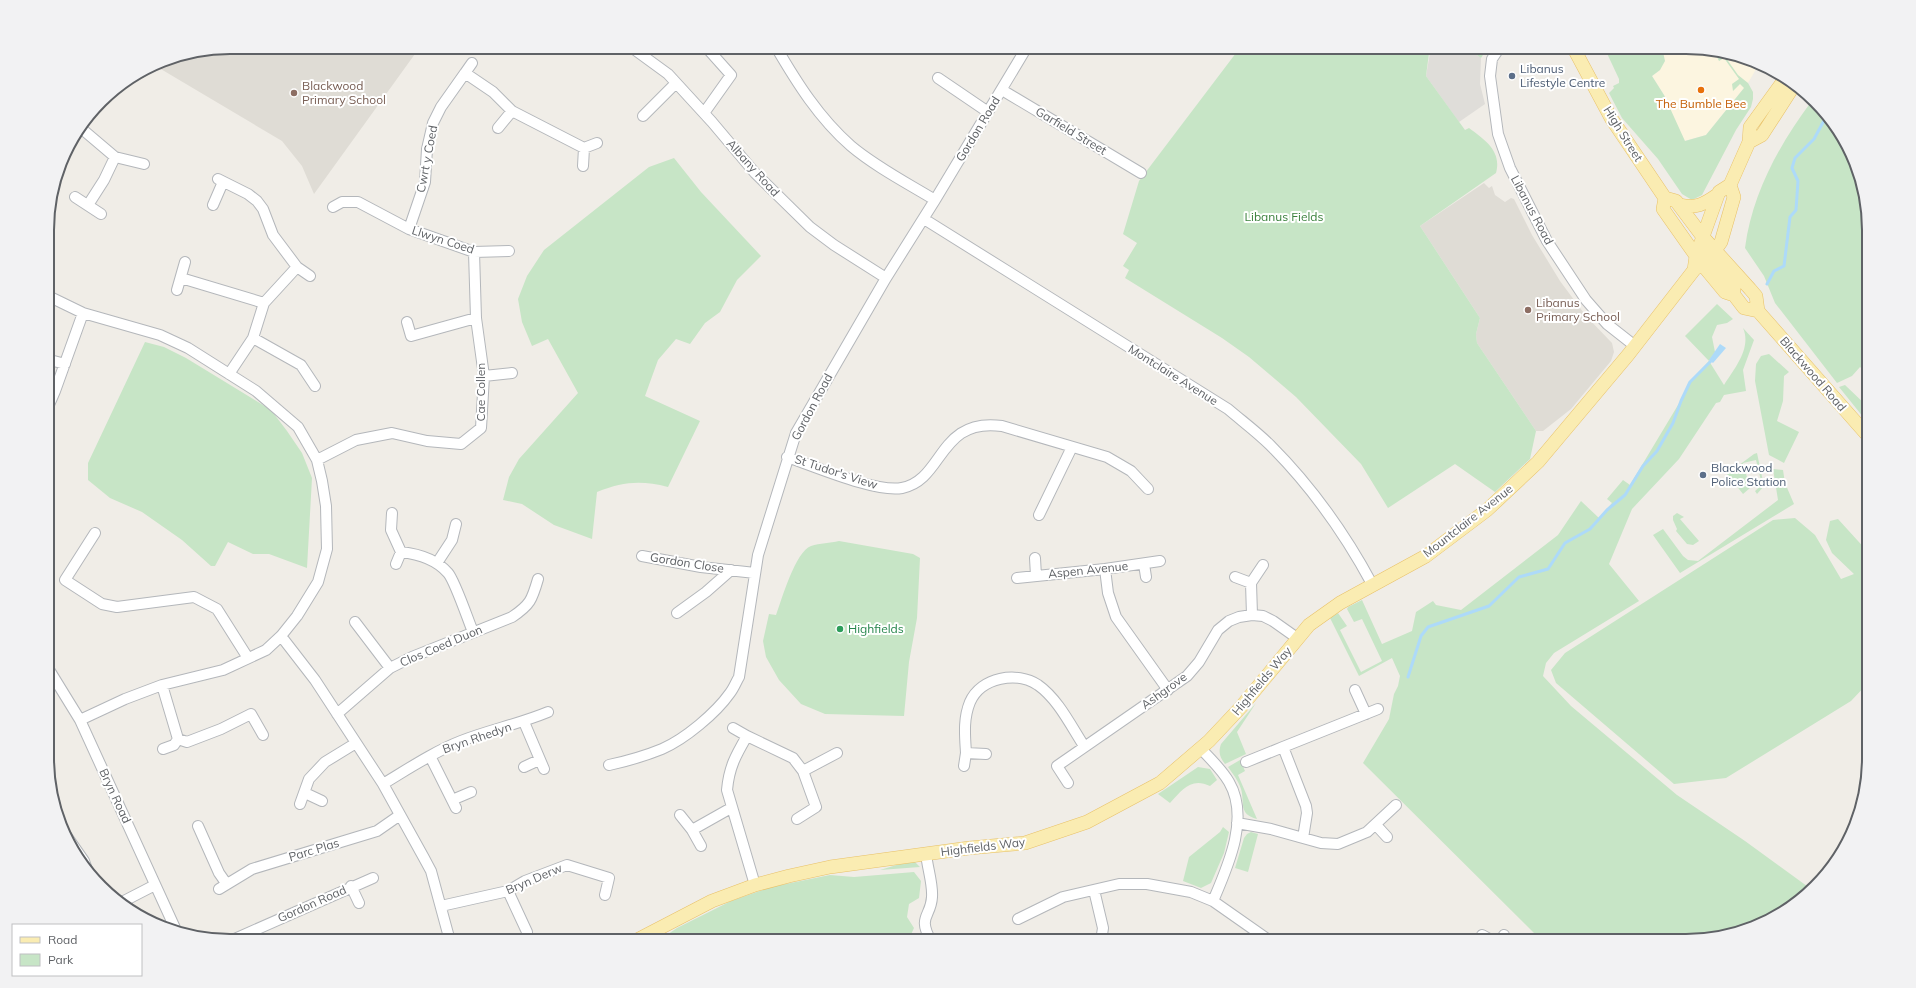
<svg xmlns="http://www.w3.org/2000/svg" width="1916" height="988" font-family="Mulish,sans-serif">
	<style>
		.commercial { fill: #fcf5e0 }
		.industrial { fill: #dfddd9 }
		.education { fill: #dfdcd5 }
		.green { fill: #c7e5c6 }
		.water { fill: #addaf9 }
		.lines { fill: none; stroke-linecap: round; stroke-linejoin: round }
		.stream { stroke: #addaf9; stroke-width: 3 }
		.minor-casing { stroke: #b4b7bb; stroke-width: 12 }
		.major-casing { stroke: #e8c168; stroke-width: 14 }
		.minor { stroke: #fff; stroke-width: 10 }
		.major { stroke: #faecb2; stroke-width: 13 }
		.service-dot { fill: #5c6f8a; stroke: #fff; stroke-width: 1.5 }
		.food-dot { fill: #e8710a; stroke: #fff; stroke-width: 1.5 }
		.education-dot { fill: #8d6e63; stroke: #fff; stroke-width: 1.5 }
		.leisure-dot { fill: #2e9e5b; stroke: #fff; stroke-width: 1.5 }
		.labels { text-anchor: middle; stroke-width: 4; stroke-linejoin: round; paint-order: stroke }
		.service-label { font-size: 12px; fill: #4e5e75; stroke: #fff; text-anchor: start }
		.education-label { font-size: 12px; fill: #785e54; stroke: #fff; text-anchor: start }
		.food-label { font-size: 12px; fill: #c56008; stroke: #fff }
		.street-label { font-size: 12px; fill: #5f6266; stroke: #fff }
		.park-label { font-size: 12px; fill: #3b813d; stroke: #fff }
		.leisure-label { font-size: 12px; fill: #27864d; stroke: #fff; text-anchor: start }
		.rim { fill: none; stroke: #5f6266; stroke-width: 2 }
	</style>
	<rect width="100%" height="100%" fill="#f0ede7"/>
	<!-- commercial -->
	<path class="commercial" d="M 1662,47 L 1686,47 L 1759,64 L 1748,83 L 1706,135 L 1684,141 L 1664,95 L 1652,76 L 1660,70 L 1664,51 Z"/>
	<!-- industrial -->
	<path class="industrial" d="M 1431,47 L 1466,47 L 1481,58 L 1480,84 L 1485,104 L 1459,122 L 1426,76 Z"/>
	<!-- education -->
	<path class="education" d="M 230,47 L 420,47 L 314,194 L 302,166 L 282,141 L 154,65 L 160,61 Z
		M 1484,183 L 1489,188 L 1492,186 L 1495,195 L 1505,202 L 1511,198 L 1514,199 L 1532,235 L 1560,281 L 1586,316 L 1612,343 L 1614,352 L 1611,361 L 1571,409 L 1543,431 L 1536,431 L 1477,343 L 1476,334 L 1480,318 L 1420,226 Z"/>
	<!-- green -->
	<path class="green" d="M 1243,47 L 1397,47 L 1404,55 L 1412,47 L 1425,47 L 1429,53 L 1426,76 L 1465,130 L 1469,128 C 1485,140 1502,151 1496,173 L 1420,226 L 1480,318 L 1476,334 L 1477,343 L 1536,431 L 1530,459 L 1495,492 L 1455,464 L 1388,508 L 1361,464 L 1296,397 L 1249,357 L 1222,338 L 1125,278 L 1129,270 L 1123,266 L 1137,243 L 1123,234 L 1139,181 L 1236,53 Z
		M 1466,47 L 1488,47 L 1481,58 Z
		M 1604,47 L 1662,47 L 1665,61 L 1660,70 L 1652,76 L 1664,95 L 1685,141 L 1706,135 L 1744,88 L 1740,84 L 1733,91 L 1732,84 L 1739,79 L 1724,58 L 1719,61 L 1716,55 L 1723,56 L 1726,58 L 1738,75 L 1748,83 L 1753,92 L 1753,99 L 1751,107 L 1736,130 L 1702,195 L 1692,200 L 1682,194 L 1658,159 L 1622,118 L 1609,93 L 1614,88 L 1613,86 L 1619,83 L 1619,79 Z
		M 1811,102 L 1831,119 L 1855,160 L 1867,206 L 1868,374 L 1860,367 L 1852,376 L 1837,383 L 1775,303 L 1764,276 L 1745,248 C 1752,194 1779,145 1811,102 Z
		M 674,158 L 701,192 L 761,256 L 737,280 L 720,312 L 705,323 L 690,344 L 676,339 L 658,360 L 645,396 L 700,421 L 668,487 C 640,480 623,482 597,492 L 592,539 L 554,525 L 522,504 L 503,500 L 509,477 L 519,459 L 578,393 L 548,339 L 532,346 L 522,322 L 518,299 L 527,276 L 544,250 L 649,167 Z
		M 1717,304 L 1733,319 L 1727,323 L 1717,325 L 1712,337 L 1715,352 L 1709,361 L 1724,385 C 1734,369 1752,348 1743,328 L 1754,340 L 1743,370 L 1746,391 L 1724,395 L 1720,402 L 1716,403 L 1679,459 L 1632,509 L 1609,564 L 1639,601 L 1554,653 L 1546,663 L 1543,676 L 1571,706 L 1677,795 L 1745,841 L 1811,889 L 1788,910 L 1745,931 L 1698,941 L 1542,941 L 1363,763 L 1389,719 L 1394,694 L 1398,686 L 1400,676 L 1392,658 L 1359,676 L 1330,618 L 1338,613 L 1347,626 L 1340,630 L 1361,672 L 1382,661 L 1362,619 L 1354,622 L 1347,609 L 1348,607 L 1362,600 L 1382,644 L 1412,631 L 1416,612 L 1433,601 L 1436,605 L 1461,610 L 1558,535 L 1581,501 L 1599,518 L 1612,503 L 1607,499 L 1623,480 L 1630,485 L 1687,390 L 1689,382 L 1709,361 L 1685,336 Z
		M 145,342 L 164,347 L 186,358 L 271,410 L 287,431 L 302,453 L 312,478 L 307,568 L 269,554 L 253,554 L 228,542 L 215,566 L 211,566 L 182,540 L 142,512 L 110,498 L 88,480 L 88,463 Z
		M 1769,354 L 1789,372 L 1784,376 L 1783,401 L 1777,421 L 1799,432 L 1784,463 L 1769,455 L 1755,381 L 1756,364 L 1761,356 Z
		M 1845,385 L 1868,407 L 1868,423 L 1839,387 Z
		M 1757,453 L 1764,486 L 1757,494 L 1755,491 L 1762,485 L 1756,460 L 1743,463 L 1750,488 L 1743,494 L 1727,474 L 1754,454 Z
		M 1773,469 L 1783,470 L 1785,483 L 1794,504 L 1680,573 L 1653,535 L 1663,529 L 1683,556 L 1688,560 L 1698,561 L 1778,500 Z
		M 1677,513 L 1684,517 L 1680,519 L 1699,541 L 1693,545 L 1687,544 L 1676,531 L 1677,529 L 1673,520 L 1673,516 Z
		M 1795,518 L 1815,535 L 1841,579 L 1854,574 L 1832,553 L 1826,540 L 1830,521 L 1838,519 L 1868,552 L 1869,682 L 1851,701 L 1726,778 L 1674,784 L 1556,683 L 1551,670 L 1565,653 L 1773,520 Z
		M 839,541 L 913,554 L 920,558 L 917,618 L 909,662 L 904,716 L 825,714 L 801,704 L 779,680 L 766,657 L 763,641 L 769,614 L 776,615 C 782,599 795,552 811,546 C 820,543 830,543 839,541 Z
		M 1256,703 L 1237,732 L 1246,754 L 1225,764 C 1220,757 1218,753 1221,744 Z
		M 1240,760 L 1245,771 L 1238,775 L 1257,819 C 1238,814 1245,803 1241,789 C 1238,780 1233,774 1228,767 Z
		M 1198,767 L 1210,769 L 1217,780 L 1210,786 C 1191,777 1182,790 1170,803 L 1158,794 Z
		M 1223,827 L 1229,832 L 1224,853 L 1211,883 L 1201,888 L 1183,881 L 1189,857 L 1220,832 Z
		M 1251,832 L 1258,834 L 1248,872 L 1235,868 L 1244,838 L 1247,834 Z
		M 910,861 L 915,862 L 920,867 L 880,870 Z
		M 914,872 L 921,881 L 919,898 L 909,904 L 907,917 L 914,928 L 908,941 L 658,941 L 677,928 L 731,901 L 771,887 L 830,875 L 854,877 Z"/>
	<!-- water -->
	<path class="water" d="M 1720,344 L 1726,348 L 1713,363 L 1709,360 Z"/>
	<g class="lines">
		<!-- stream -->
		<path class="stream" d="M 1767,284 L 1774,271 L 1784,266 L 1790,217 L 1796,210 L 1798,181 L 1792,168 L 1795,158 L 1814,139 L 1827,115
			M 1408,677 L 1421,636 L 1428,627 L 1489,606 L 1519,577 L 1548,569 L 1565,543 L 1590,529 L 1607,510 L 1625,495 L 1643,466 L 1657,451 L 1673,423 L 1681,401 L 1690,382 L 1713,359"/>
		<!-- minor casing -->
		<g class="minor-casing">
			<path id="minor" d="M 631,47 L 668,74 L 712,122 L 755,173 L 810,227 L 834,245 L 886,278
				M 776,47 C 797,83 819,118 851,146 C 876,167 907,183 935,200
				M 1500,47 L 1492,59 L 1490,76 L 1498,134 L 1510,168 L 1547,241 L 1586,300 L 1607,324 L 1635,346
				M 465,73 L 472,63
				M 938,78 L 988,112
				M 1002,90 L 1141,173
				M 704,113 L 731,75 L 706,47
				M 643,116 L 676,83
				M 498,128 L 512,111
				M 82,129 L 115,157 L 144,164
				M 583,166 L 584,148
				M 218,179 L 248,194 L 257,201 L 263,209 L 273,235 L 297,267 L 264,303 L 253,338 L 229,374
				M 75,197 L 101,214
				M 88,205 L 104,180 L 115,157
				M 213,205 L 223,182
				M 333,207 L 342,202 L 358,202 L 409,229 L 474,252 L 509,251
				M 924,219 L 1228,409 C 1242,421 1257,432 1270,445 C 1311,486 1344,532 1372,584
				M 409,229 L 425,182 L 427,149 L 433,123 L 441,107 L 465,73 L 493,92 L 512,111 L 584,148 L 597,143
				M 297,267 L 310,276
				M 181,278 L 264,303
				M 177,290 L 185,262
				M 48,296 L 83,313 L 160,335 L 188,348 L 256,391 L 298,427 L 317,460 L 322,481 L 326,506 L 327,549 L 318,582 L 297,616 L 281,636 L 266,650 L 223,670 L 162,685 L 125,699 L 80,720
				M 407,322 L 411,336 L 476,318
				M 253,338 L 301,365 L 315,386
				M 50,360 L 65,364
				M 484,376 L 512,373
				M 48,407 L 55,391 L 83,313
				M 787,457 C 814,466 876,493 902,488 C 944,480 938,417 1002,426 L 1107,457 L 1131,471 L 1148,489
				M 317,460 L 356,440 L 392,433 L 427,441 L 461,444 L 481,428 L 484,376 L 476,318 L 474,252
				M 392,513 L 391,530 L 401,552
				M 1039,515 L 1072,447
				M 95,533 L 65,580 L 102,604 L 117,607 L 194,597 L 217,609 L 248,658
				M 642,556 L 701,567 L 755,573
				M 1035,558 L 1036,576
				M 437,563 L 452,540 L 456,524
				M 396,564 L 401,552 C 419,554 436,559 448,573 C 455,581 468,620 473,632
				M 1144,564 L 1146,577
				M 1105,569 L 1108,593 L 1116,617 L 1168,690
				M 1235,577 L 1251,583
				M 1017,578 L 1105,569 L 1160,561
				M 677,613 L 706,592 L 731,570
				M 1252,615 L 1251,583 L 1263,565
				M 355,622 L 390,668
				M 281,636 L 315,680 L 383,784 L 424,858 L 431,871 L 450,941
				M 48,668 L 80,720 L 175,928
				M 162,685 L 178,739 L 187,742 L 221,729 L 251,714 L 263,735
				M 1355,690 L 1366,714
				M 337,714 L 390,668 L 412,657 L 512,617 C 530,605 532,600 538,579
				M 524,722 L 544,769
				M 733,728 L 747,736
				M 163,749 L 174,745 L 178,739
				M 1201,749 C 1211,759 1222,770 1229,782 C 1250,818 1228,866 1213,901
				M 986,754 L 966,753 C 965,736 963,719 970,702 C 981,677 1017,671 1038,685 C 1058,699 1071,726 1084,746
				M 430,756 L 456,808
				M 1246,762 L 1283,747
				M 609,765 C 627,761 645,756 662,749 C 685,739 716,713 730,693 C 734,688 736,682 739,677 L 758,555 L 796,433 L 886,278 L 935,200 L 1027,47
				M 964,766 L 966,753
				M 524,767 L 539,760
				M 803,771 L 837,753
				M 1068,783 L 1057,766 L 1187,676 L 1199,662 L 1218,630 L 1229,621 L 1239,617 L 1252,615 L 1263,616 L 1273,621 L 1297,638
				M 383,784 C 408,769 433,752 461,741 C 489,730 519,724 548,712
				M 305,793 L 322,801
				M 452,800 L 471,792
				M 300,804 L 309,779 L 325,762 L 356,743
				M 680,815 L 692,830
				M 1237,823 L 1271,829 L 1321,843 L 1338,844 L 1367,832 L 1396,805
				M 1376,825 L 1387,837
				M 198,826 L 219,873 L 226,883
				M 61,828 L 84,861 L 88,872
				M 1303,838 L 1307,813 L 1306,806 L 1283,747 L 1378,709
				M 701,846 L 692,830 L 731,808
				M 926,853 C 927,867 933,883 932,897 C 931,917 917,916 931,941
				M 755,885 L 727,790 C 729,767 736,755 747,736 L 793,758 L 803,771 L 816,807 L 797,819
				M 351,886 L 359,903
				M 219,889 L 252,869 L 377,831 L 400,815
				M 1094,890 L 1103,928 L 1101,941
				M 508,891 L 527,932 L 527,941
				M 124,901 L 155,885
				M 441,906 L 508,891 L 525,881 L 567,865 L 609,878 L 605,895
				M 1018,919 L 1063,897 L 1119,884 L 1147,884 L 1191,892 L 1213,901 L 1270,941
				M 1482,935 L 1493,941
				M 230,941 L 373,878
				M 1500,941 L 1504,935"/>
		</g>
		<!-- major casing -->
		<g class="major-casing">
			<path id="major" d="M 1573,47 L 1611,118 L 1665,198 L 1676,201 L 1703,237 L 1750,289 L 1756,296 L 1758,311 L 1868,436
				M 1749,142 L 1762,135 L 1793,87
				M 1665,198 L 1663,209 L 1701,263 L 1725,292 L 1734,295 L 1744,308 L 1758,311
				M 1680,205 C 1696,209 1704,204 1717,195
				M 1707,248 L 1715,263 L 1734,285 L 1734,295
				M 1694,270 L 1696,256 L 1719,192 L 1730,185 L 1749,142 L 1750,127 L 1784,80
				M 635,941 L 712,901 L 755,885 L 789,876 L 830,867 L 969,848 L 1025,843 L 1087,822 L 1160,783 L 1209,741 L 1241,707 L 1309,625 L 1340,603 L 1426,556 L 1487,510 L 1538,462 L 1628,355 L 1694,270 L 1716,249 L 1721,242 L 1734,197 L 1730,185"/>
		</g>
		<!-- minor -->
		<use href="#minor" class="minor"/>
		<!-- major -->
		<use href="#major" class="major"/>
	</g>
	<!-- markers -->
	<g class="service-dot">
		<circle cx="1512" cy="76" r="4"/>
		<circle cx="1703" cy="475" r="4"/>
	</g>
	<circle class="food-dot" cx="1701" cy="90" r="4"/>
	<g class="education-dot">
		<circle cx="294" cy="93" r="4"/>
		<circle cx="1528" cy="310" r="4"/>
	</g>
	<circle class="leisure-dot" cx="840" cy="629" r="4"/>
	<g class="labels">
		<!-- service labels -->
		<g class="service-label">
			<text x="1520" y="73">Libanus<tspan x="1520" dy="14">Lifestyle Centre</tspan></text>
			<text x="1711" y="472">Blackwood<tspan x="1711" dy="14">Police Station</tspan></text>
		</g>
		<!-- education labels -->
		<g class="education-label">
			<text x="302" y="90">Blackwood<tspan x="302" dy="14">Primary School</tspan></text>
			<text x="1536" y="307">Libanus<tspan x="1536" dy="14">Primary School</tspan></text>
		</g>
		<!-- food labels -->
		<g class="food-label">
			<text x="1701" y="108">The Bumble Bee</text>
		</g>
		<!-- street labels -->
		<g class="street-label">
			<text transform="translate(978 129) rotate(-59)" y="4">Gordon Road</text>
			<text transform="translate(1071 131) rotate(31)" y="4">Garfield Street</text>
			<text transform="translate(1623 134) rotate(58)" y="4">High Street</text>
			<text transform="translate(427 159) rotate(-79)" y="4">Cwrt y Coed</text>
			<text transform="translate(753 168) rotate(48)" y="4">Albany Road</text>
			<text transform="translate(1532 210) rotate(62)" y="4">Libanus Road</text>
			<text transform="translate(443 240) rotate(18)" y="4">Llwyn Coed</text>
			<text transform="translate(1813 374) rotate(49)" y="4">Blackwood Road</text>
			<text transform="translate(1173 375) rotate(32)" y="4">Montclaire Avenue</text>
			<text transform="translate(481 392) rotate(-90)" y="4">Cae Collen</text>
			<text transform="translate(812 407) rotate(-62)" y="4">Gordon Road</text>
			<text transform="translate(836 472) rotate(18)" y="4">St Tudor's View</text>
			<text transform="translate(1468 521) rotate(-38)" y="4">Mountclaire Avenue</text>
			<text transform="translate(687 563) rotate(9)" y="4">Gordon Close</text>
			<text transform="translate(1088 570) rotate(-6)" y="4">Aspen Avenue</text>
			<text transform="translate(441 646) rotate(-23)" y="4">Clos Coed Duon</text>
			<text transform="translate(1262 681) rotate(-50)" y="4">Highfields Way</text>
			<text transform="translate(1164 691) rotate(-36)" y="4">Ashgrove</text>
			<text transform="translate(477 738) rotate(-19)" y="4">Bryn Rhedyn</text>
			<text transform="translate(115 796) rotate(65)" y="4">Bryn Road</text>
			<text transform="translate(983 847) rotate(-7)" y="4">Highfields Way</text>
			<text transform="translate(314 850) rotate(-17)" y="4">Parc Plas</text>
			<text transform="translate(534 879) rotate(-23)" y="4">Bryn Derw</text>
			<text transform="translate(312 904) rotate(-24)" y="4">Gordon Road</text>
		</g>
		<!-- park labels -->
		<g class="park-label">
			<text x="1284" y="221">Libanus Fields</text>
		</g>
		<!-- leisure labels -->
		<g class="leisure-label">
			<text x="848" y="633">Highfields</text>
		</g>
	</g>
	<!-- crop -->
	<path d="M0 0H1916V988H0ZM230 54H1686A176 176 0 0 1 1862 230V758A176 176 0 0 1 1686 934H230A176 176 0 0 1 54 758V230A176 176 0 0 1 230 54Z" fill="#f2f2f3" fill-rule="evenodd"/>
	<path class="rim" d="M230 54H1686A176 176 0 0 1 1862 230V758A176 176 0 0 1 1686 934H230A176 176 0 0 1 54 758V230A176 176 0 0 1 230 54Z"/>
	<!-- legend -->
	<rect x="12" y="924" width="130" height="52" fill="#ffffff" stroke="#bfc0c2"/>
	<rect x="20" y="937" width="20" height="6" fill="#faecb2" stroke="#bfc0c2"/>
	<text x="48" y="944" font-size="12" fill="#5f6266">Road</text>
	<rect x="20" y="954" width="20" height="12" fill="#c7e5c6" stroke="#bfc0c2"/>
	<text x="48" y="964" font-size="12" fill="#5f6266">Park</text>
</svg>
